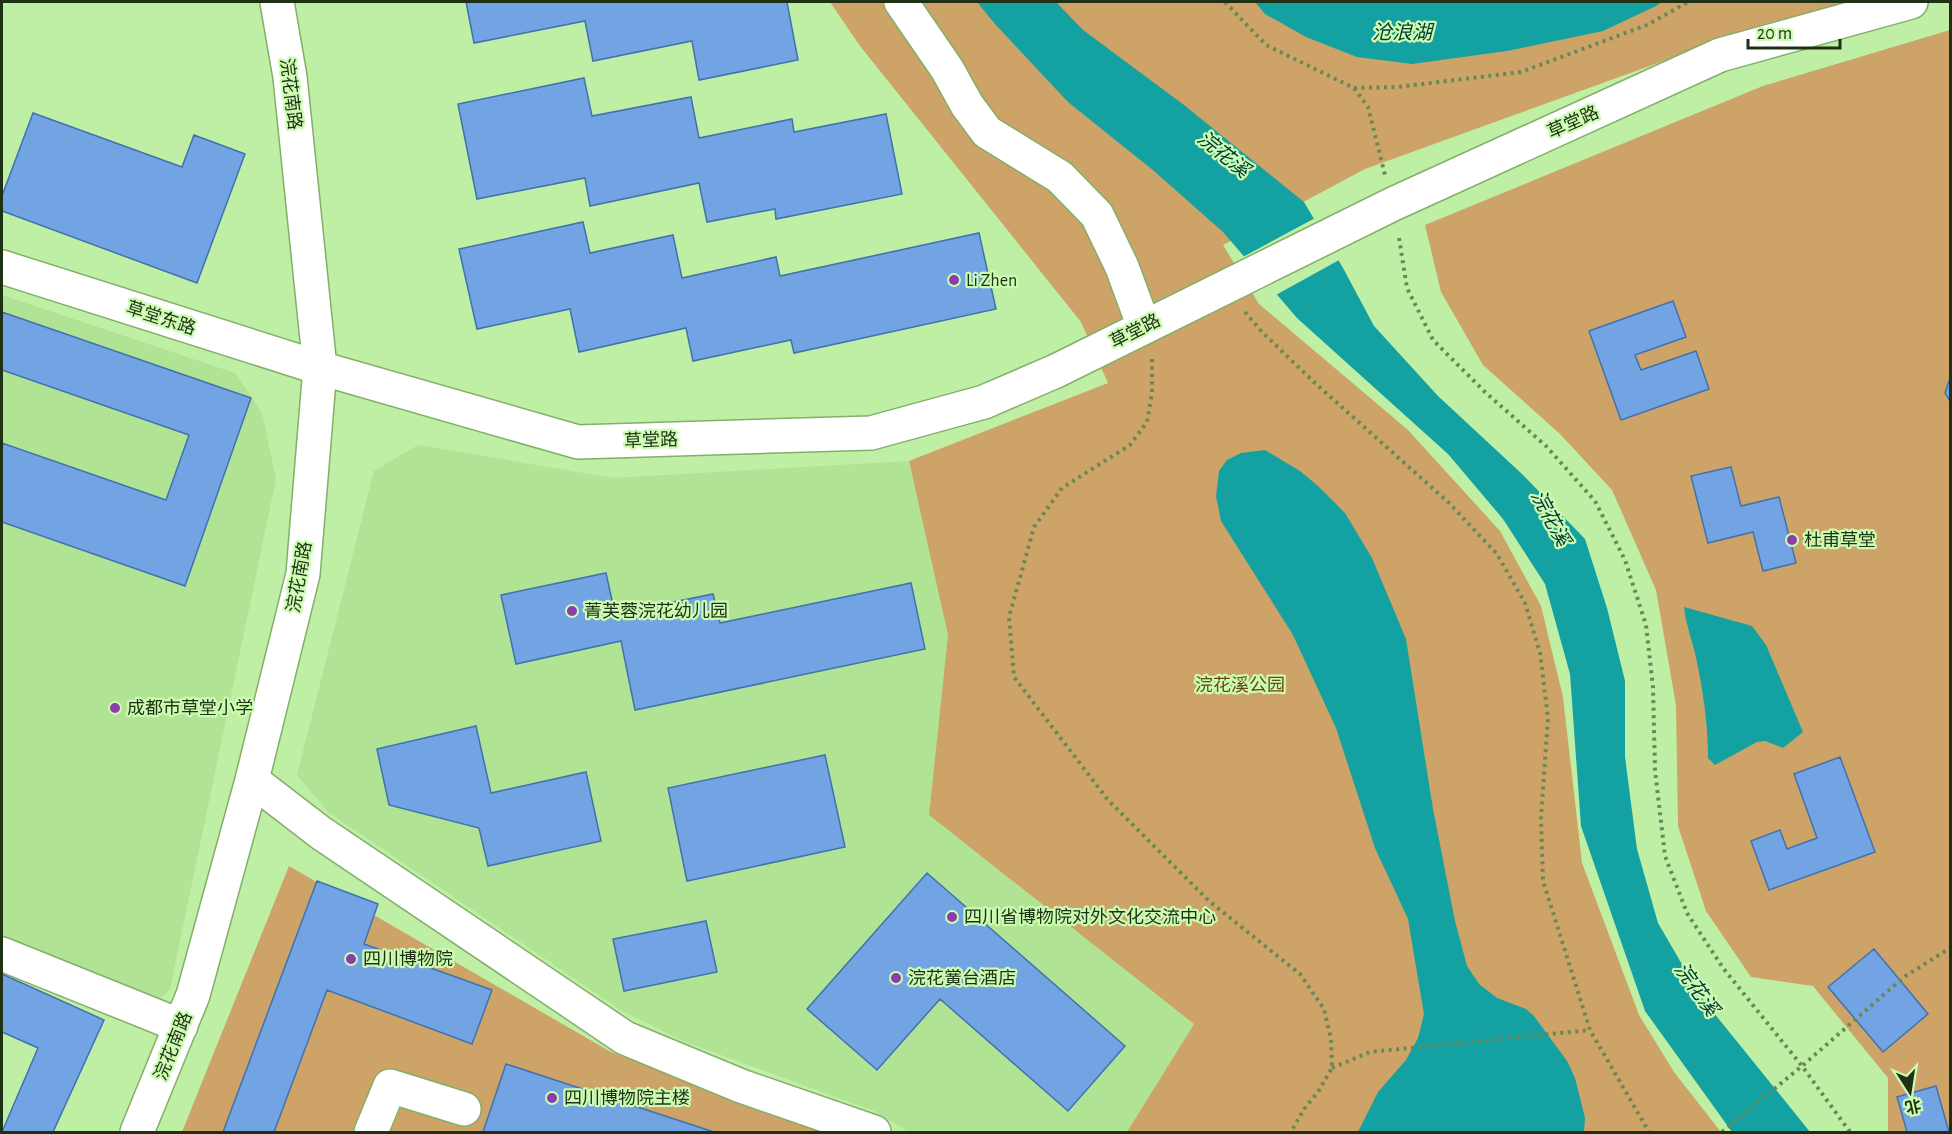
<svg xmlns="http://www.w3.org/2000/svg" width="1952" height="1134" font-family="'Alegreya Sans','Noto Sans SC',sans-serif">
	<style>
		.built { fill: #b0e394 }
		.green { fill: #cda367 }
		.water { fill: #13a1a1 }
		.pier { fill: #bfeea5 }
		.building { fill: #72a4e3; stroke: #4172ae; stroke-width: 1.5 }
		.lines { fill: none; stroke-linecap: round; stroke-linejoin: round }
		.minor-casing { stroke: #83af69; stroke-width: 36 }
		.path { stroke: #698857; stroke-width: 4; stroke-dasharray: 3 4.5; stroke-linecap: butt }
		.minor { stroke: #fff; stroke-width: 33 }
		.poi-dot { fill: #8c3cac; stroke: #ccfbb2; stroke-width: 2 }
		.labels { text-anchor: middle; stroke-width: 4.5; stroke-linejoin: round; paint-order: stroke }
		.street-label { font-size: 18px; fill: #1f3114; stroke: #ccfbb2 }
		.poi-label { font-size: 18px; fill: #1f3114; stroke: #ccfbb2; text-anchor: start }
		.park-label { font-size: 18px; fill: #6a4911; stroke: #ccfbb2 }
		.water-label { font-size: 20px; font-style: italic; fill: #003939; stroke: #ccfbb2 }
	</style>
	<rect width="100%" height="100%" fill="#bfeea5"/>
	<!-- built -->
	<path class="built" d="M 2,295 L 235,373 L 262,413 L 276,479 L 170,989 L 156,1003 L 2,937 Z
		M 418,445 L 613,478 L 909,461 L 948,635 L 929,815 L 1194,1024 L 1127,1132 L 909,1132 L 874,1111 L 683,1041 L 622,1011 L 328,812 L 297,775 L 374,471 Z"/>
	<!-- green -->
	<path class="green" d="M 830,2 L 1853,2 L 1691,51 L 1365,169 L 1223,245 L 1259,304 L 1408,430 L 1500,531 L 1541,606 L 1563,697 L 1582,863 L 1639,1015 L 1674,1072 L 1721,1132 L 1127,1132 L 1194,1024 L 929,815 L 948,635 L 909,461 L 1108,383 L 1081,322 L 860,46 Z
		M 1950,30 L 1950,1132 L 1888,1132 L 1888,1078 L 1813,986 L 1751,977 L 1706,911 L 1678,826 L 1676,705 L 1656,590 L 1612,490 L 1560,434 L 1483,365 L 1441,292 L 1425,225 L 1763,86 Z
		M 289,866 L 611,1052 L 829,1132 L 182,1132 Z"/>
	<!-- water -->
	<path class="water" d="M 977,2 L 1056,2 L 1083,30 L 1184,105 L 1304,202 L 1343,268 L 1374,326 L 1438,396 L 1523,475 L 1585,539 L 1607,608 L 1625,681 L 1625,757 L 1637,849 L 1658,923 L 1701,997 L 1810,1132 L 1732,1132 L 1645,1011 L 1581,826 L 1570,674 L 1545,584 L 1503,519 L 1448,454 L 1297,318 L 1223,232 L 1154,171 L 1068,102 L 995,24 Z
		M 1255,2 L 1662,2 L 1656,6 L 1603,31 L 1507,51 L 1412,64 L 1357,57 L 1306,37 L 1265,14 Z
		M 1265,450 L 1300,471 L 1318,486 L 1345,513 L 1372,558 L 1406,639 L 1433,809 L 1455,921 L 1467,966 L 1479,984 L 1497,998 L 1526,1009 L 1534,1016 L 1567,1061 L 1575,1078 L 1585,1118 L 1584,1132 L 1358,1132 L 1378,1092 L 1406,1060 L 1418,1038 L 1424,1014 L 1408,919 L 1375,848 L 1336,728 L 1293,635 L 1221,521 L 1216,496 L 1219,471 L 1227,460 L 1241,453 Z
		M 1684,607 L 1752,626 L 1766,645 L 1803,732 L 1783,748 L 1765,741 L 1757,742 L 1715,765 L 1708,758 C 1708,723 1703,691 1696,657 C 1692,640 1686,625 1684,607 Z"/>
	<!-- pier -->
	<path class="pier" d="M 1317,217 L 1341,259 L 1274,296 L 1241,258 Z"/>
	<!-- building -->
	<path class="building" d="M 466,2 L 787,2 L 798,60 L 699,80 L 692,41 L 593,61 L 585,21 L 474,43 Z
		M 584,78 L 592,116 L 691,97 L 699,138 L 792,119 L 794,132 L 886,114 L 902,194 L 776,219 L 775,209 L 707,222 L 699,183 L 590,206 L 585,178 L 477,199 L 458,104 Z
		M 33,113 L 182,167 L 194,135 L 245,154 L 197,283 L 2,211 L 2,196 Z
		M 583,222 L 590,253 L 673,235 L 682,278 L 776,257 L 780,276 L 979,233 L 996,309 L 794,353 L 791,340 L 693,361 L 686,328 L 579,352 L 570,309 L 477,329 L 459,249 Z
		M 1673,301 L 1686,337 L 1635,355 L 1641,370 L 1696,351 L 1709,389 L 1621,420 L 1589,331 Z
		M 2,312 L 251,398 L 185,586 L 2,522 L 2,443 L 166,500 L 189,435 L 2,370 Z
		M 1950,378 L 1950,401 L 1945,393 Z
		M 1731,467 L 1741,506 L 1779,497 L 1796,563 L 1763,571 L 1753,532 L 1708,543 L 1691,476 Z
		M 606,573 L 615,614 L 713,594 L 720,623 L 911,583 L 925,649 L 635,710 L 621,641 L 516,664 L 501,595 Z
		M 476,726 L 491,793 L 586,772 L 601,841 L 488,866 L 479,828 L 389,805 L 377,749 Z
		M 825,755 L 845,847 L 687,881 L 668,788 Z
		M 1840,757 L 1875,852 L 1769,890 L 1751,841 L 1780,830 L 1787,849 L 1817,838 L 1794,774 Z
		M 927,873 L 1125,1046 L 1068,1111 L 940,999 L 877,1070 L 807,1009 Z
		M 317,881 L 378,904 L 364,944 L 492,990 L 472,1044 L 327,990 L 274,1132 L 223,1132 Z
		M 706,921 L 717,972 L 624,991 L 613,939 Z
		M 1874,949 L 1928,1014 L 1883,1052 L 1828,987 Z
		M 2,974 L 104,1020 L 53,1132 L 2,1132 L 38,1048 L 2,1032 Z
		M 506,1064 L 714,1132 L 483,1132 Z
		M 1936,1086 L 1949,1132 L 1907,1132 L 1897,1097 Z"/>
	<g class="lines">
		<!-- minor casing -->
		<g class="minor-casing">
			<path id="minor" d="M 901,2 L 947,69 L 967,105 L 987,132 L 1060,177 L 1097,215 L 1122,267 L 1144,327
				M 2,267 L 320,368 L 578,442 L 871,433 L 984,402 L 1056,371 L 1393,204 L 1720,55 L 1911,2
				M 252,780 L 321,833 L 625,1038 L 741,1086 L 874,1132
				M 2,954 L 181,1026
				M 137,1132 L 193,995 L 252,780 L 303,574 L 320,368 L 290,77 L 277,2
				M 371,1132 L 390,1086 L 464,1109"/>
		</g>
		<!-- path -->
		<path class="path" d="M 1225,2 L 1266,45 L 1354,88 L 1368,107 L 1385,175
			M 1354,88 L 1398,87 L 1521,72 L 1647,25 L 1688,2
			M 1399,238 L 1407,288 L 1433,340 L 1485,392 L 1546,446 L 1595,501 L 1625,560 L 1646,625 L 1653,687 L 1655,770 L 1665,856 L 1687,913 L 1723,968 L 1802,1066 L 1850,1132
			M 1245,312 L 1262,332 L 1317,385 L 1449,503 L 1497,554 L 1525,603 L 1540,653 L 1548,718 L 1541,819 L 1543,881 L 1590,1030 L 1649,1132
			M 1152,359 L 1152,393 L 1147,422 L 1130,445 L 1062,488 L 1034,527 L 1009,617 L 1014,677 L 1108,800 L 1209,901 L 1300,974 L 1324,1009 L 1331,1039 L 1332,1068 L 1318,1092 L 1304,1109 L 1291,1132
			M 1332,1068 L 1370,1052 L 1590,1030
			M 1722,1132 L 1802,1066 L 1904,977 L 1950,948"/>
		<!-- minor -->
		<use href="#minor" class="minor"/>
	</g>
	<!-- markers -->
	<g class="poi-dot">
		<circle cx="954" cy="280" r="6"/>
		<circle cx="1792" cy="540" r="6"/>
		<circle cx="572" cy="611" r="6"/>
		<circle cx="115" cy="708" r="6"/>
		<circle cx="952" cy="917" r="6"/>
		<circle cx="351" cy="959" r="6"/>
		<circle cx="896" cy="978" r="6"/>
		<circle cx="552" cy="1098" r="6"/>
	</g>
	<g class="labels">
		<!-- street labels -->
		<g class="street-label">
			<text transform="translate(291 94) rotate(83)" y="6">浣花南路</text>
			<text transform="translate(1573 122) rotate(-24)" y="6">草堂路</text>
			<text transform="translate(161 318) rotate(18)" y="6">草堂东路</text>
			<text transform="translate(1135 331) rotate(-27)" y="6">草堂路</text>
			<text transform="translate(651 440) rotate(-2)" y="6">草堂路</text>
			<text transform="translate(299 577) rotate(-80)" y="6">浣花南路</text>
			<text transform="translate(173 1046) rotate(-68)" y="6">浣花南路</text>
		</g>
		<!-- poi labels -->
		<g class="poi-label">
			<text x="966" y="286">Li Zhen</text>
			<text x="1804" y="546">杜甫草堂</text>
			<text x="584" y="617">菁芙蓉浣花幼儿园</text>
			<text x="127" y="714">成都市草堂小学</text>
			<text x="964" y="923">四川省博物院对外文化交流中心</text>
			<text x="363" y="965">四川博物院</text>
			<text x="908" y="984">浣花黉台酒店</text>
			<text x="564" y="1104">四川博物院主楼</text>
		</g>
		<!-- park labels -->
		<g class="park-label">
			<text x="1240" y="691">浣花溪公园</text>
		</g>
		<!-- water labels -->
		<g class="water-label">
			<text x="1402" y="39">沧浪湖</text>
			<text transform="translate(1224 154) rotate(39)" y="7">浣花溪</text>
			<text transform="translate(1551 518) rotate(62)" y="7">浣花溪</text>
			<text transform="translate(1697 989) rotate(54)" y="7">浣花溪</text>
		</g>
	</g>
	<!-- border -->
	<rect width="1952" height="1134" fill="none" stroke="#1f3114" stroke-width="6"/>
	<!-- north arrow -->
	<g transform="translate(1910 1092) rotate(168)" stroke="#ccfbb2" stroke-width="4.5" paint-order="stroke">
	<path d="M0-4.5L10 22L0 15L-10 22Z" fill="#1f3114"/>
	<text y="-9" font-size="16" font-weight="bold" text-anchor="middle" fill="#1f3114">北</text>
	</g>
	<!-- scale -->
	<path d="M1748 39v9h92v-9" fill="none" stroke="#1f3114" stroke-width="3"/>
	<text x="1757" y="39" font-size="18" fill="#1f3114" stroke="#ccfbb2" stroke-width="4.5" paint-order="stroke">20 m</text>
</svg>
